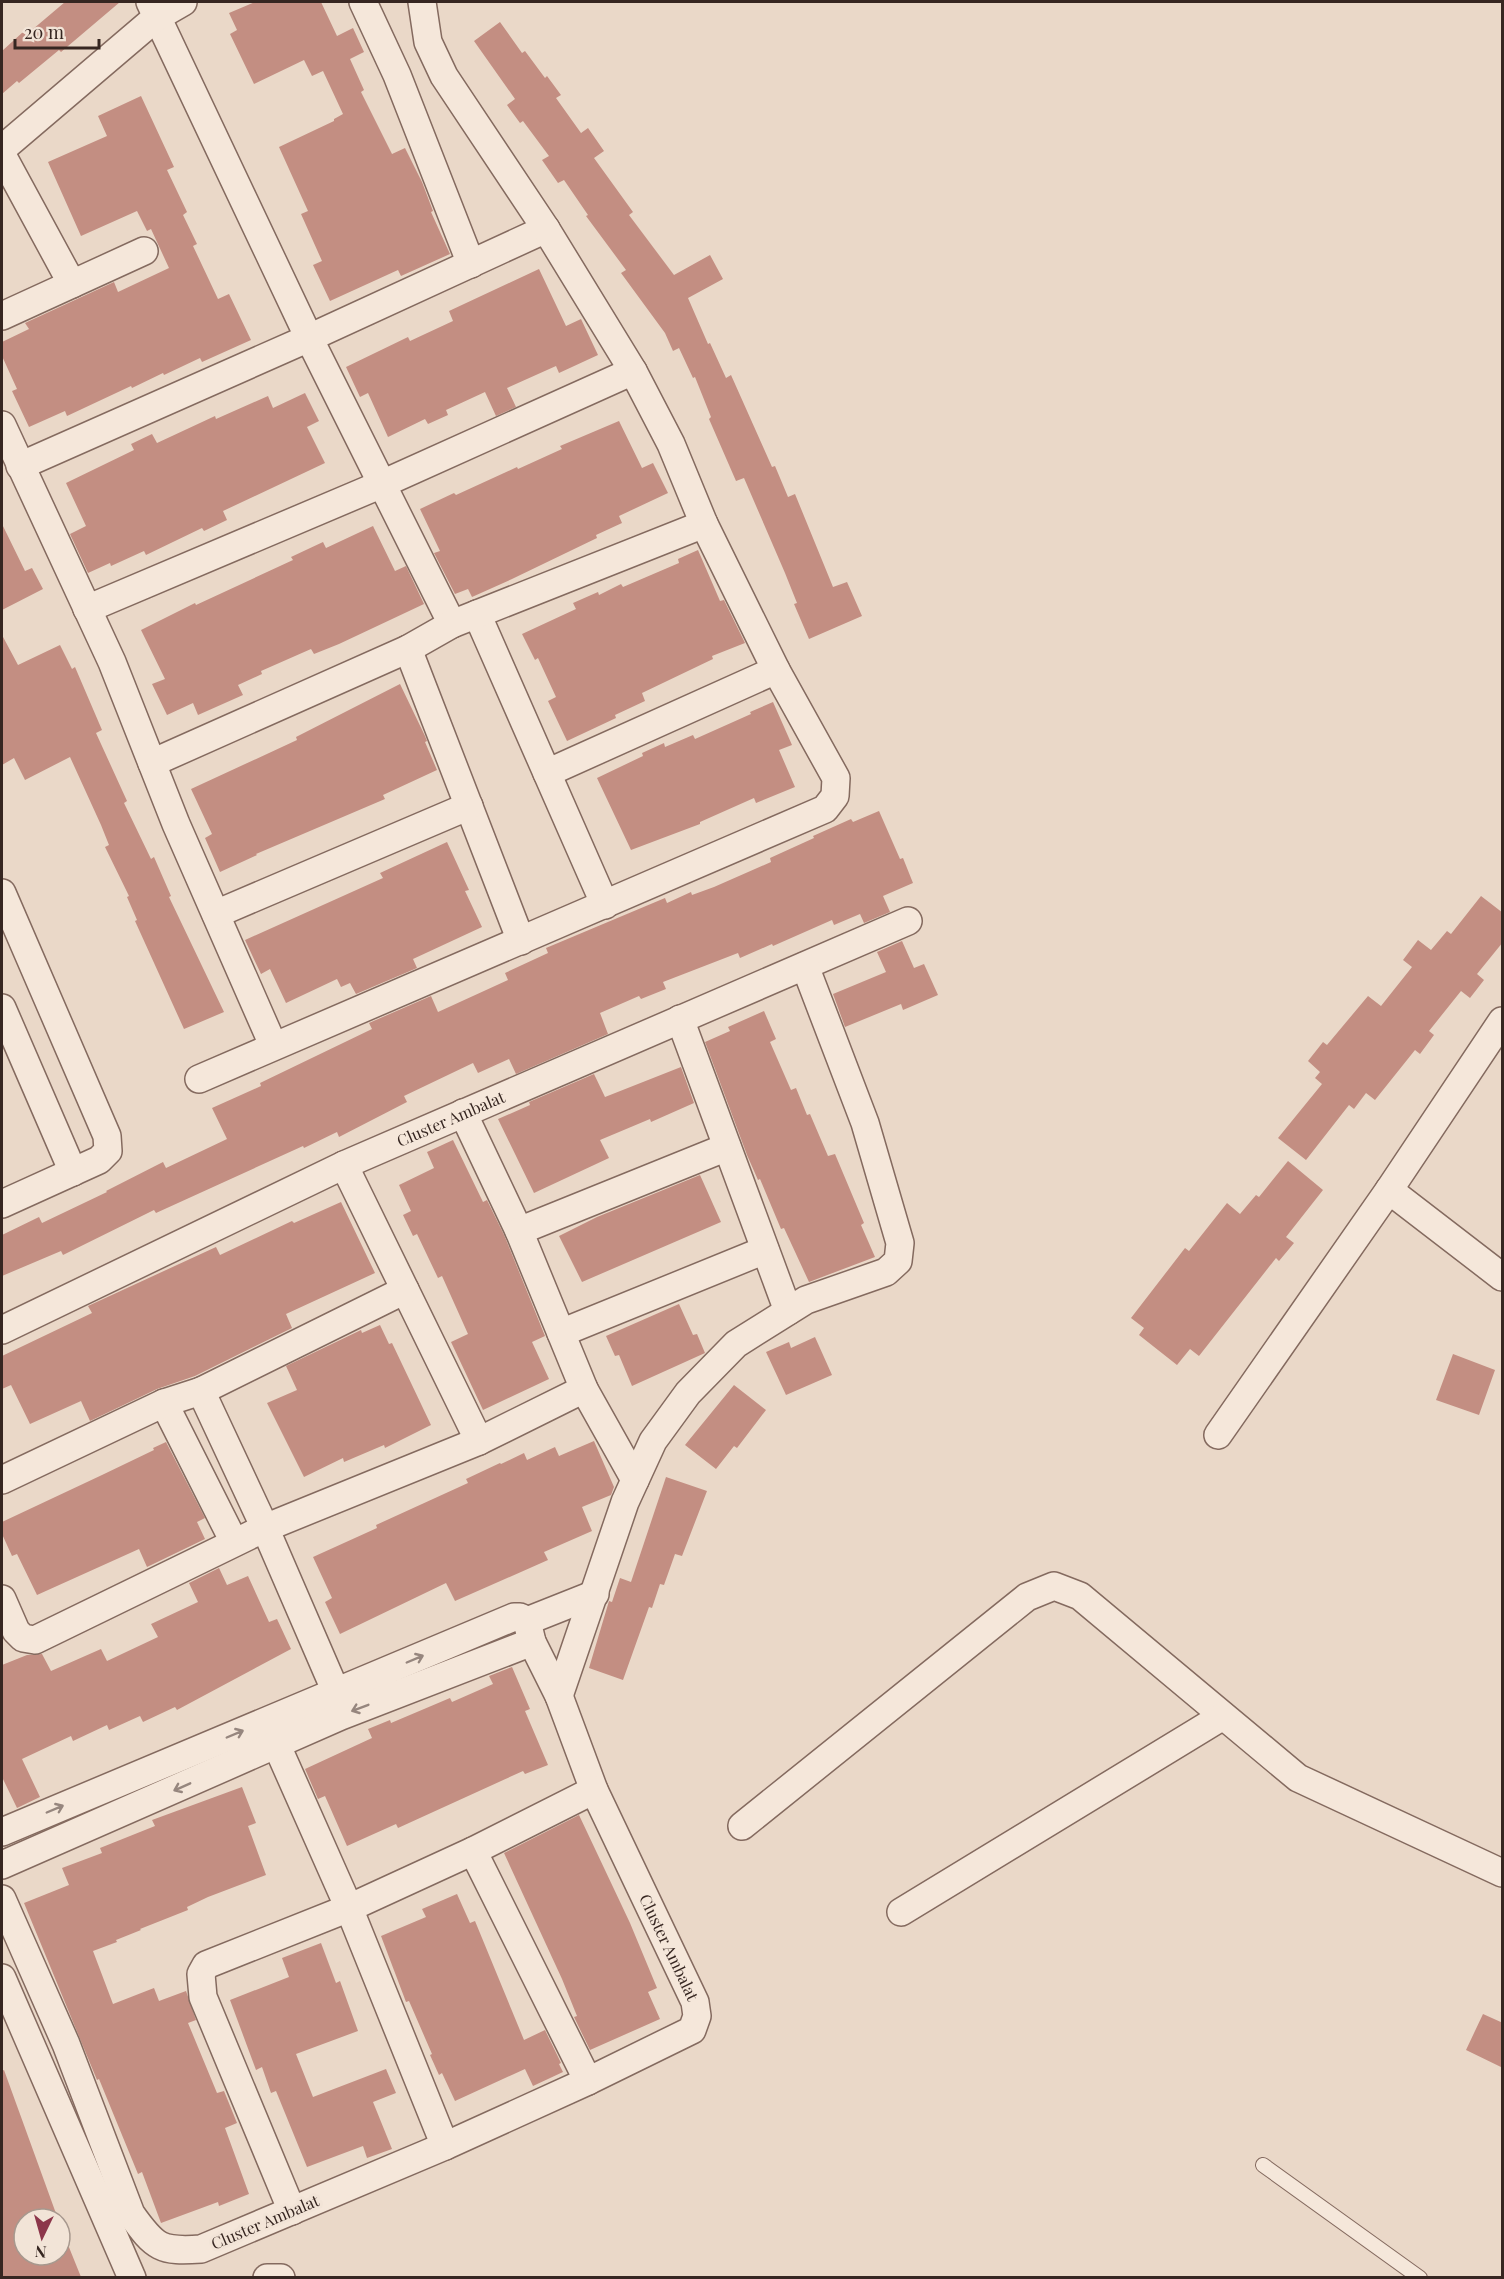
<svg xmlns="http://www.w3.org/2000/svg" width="1504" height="2279" font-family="'Playfair Display',serif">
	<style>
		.building { fill: #c38e82 }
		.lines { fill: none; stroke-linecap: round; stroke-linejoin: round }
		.lane-casing { stroke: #846a5f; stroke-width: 16 }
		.street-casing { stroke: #846a5f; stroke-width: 30 }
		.lane { stroke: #f5e7da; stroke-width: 14 }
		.street { stroke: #f5e7da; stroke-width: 27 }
		.oneway { stroke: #96867e }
		.labels { text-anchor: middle; stroke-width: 6; stroke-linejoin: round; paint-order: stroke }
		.street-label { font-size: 16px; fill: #362621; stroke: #f2e4d7 }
	</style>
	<rect width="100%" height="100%" fill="#ead8c8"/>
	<!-- building -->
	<path class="building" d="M 65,2 L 120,2 L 61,52 L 59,50 L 19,83 L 17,81 L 2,94 L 2,51 L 23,32 L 26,35 Z
		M 255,2 L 321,2 L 337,36 L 353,28 L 364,52 L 350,59 L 364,90 L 361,92 L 392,154 L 405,148 L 422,182 L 433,211 L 431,212 L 450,254 L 401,276 L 398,270 L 330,301 L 313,265 L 322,261 L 301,214 L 308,211 L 279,147 L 334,121 L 334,119 L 343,114 L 323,71 L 312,76 L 304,60 L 254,84 L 230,34 L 237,30 L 229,13 Z
		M 500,22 L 522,53 L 525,51 L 545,78 L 547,76 L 561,95 L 556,98 L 581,133 L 588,128 L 604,151 L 594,158 L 633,212 L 629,215 L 674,275 L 710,255 L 723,279 L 688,298 L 708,344 L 710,343 L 726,378 L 731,375 L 772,467 L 775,466 L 788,497 L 795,494 L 833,587 L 847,582 L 862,616 L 809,639 L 794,604 L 797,603 L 785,573 L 744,478 L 736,481 L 709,419 L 711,417 L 695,377 L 693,378 L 679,348 L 673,351 L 665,333 L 621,273 L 626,270 L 586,216 L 588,215 L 564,180 L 558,183 L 542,160 L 549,156 L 523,121 L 520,123 L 507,105 L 515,99 L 474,41 Z
		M 141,96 L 174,167 L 167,170 L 187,212 L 183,215 L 197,244 L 193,246 L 218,299 L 229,294 L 251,340 L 202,362 L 200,358 L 164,375 L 163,373 L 132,388 L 131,386 L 67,416 L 65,411 L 29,427 L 12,391 L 17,389 L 2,356 L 2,342 L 29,329 L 25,323 L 114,282 L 118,292 L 169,268 L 151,229 L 147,231 L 137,211 L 81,236 L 48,162 L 107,136 L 98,116 Z
		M 539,269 L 566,326 L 581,319 L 598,355 L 559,373 L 556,366 L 507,388 L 516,407 L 496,416 L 485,392 L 446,410 L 448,415 L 428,424 L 425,419 L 388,437 L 368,393 L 360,397 L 346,367 L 408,337 L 410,341 L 453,321 L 449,311 Z
		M 305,393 L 319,421 L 307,427 L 325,463 L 223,511 L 227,520 L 204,531 L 202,528 L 146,555 L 144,551 L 111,566 L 110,563 L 88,573 L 70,534 L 86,526 L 66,483 L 134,450 L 131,444 L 152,434 L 157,443 L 215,416 L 216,419 L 268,396 L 273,408 Z
		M 619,421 L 642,468 L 653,463 L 668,493 L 619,516 L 622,523 L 596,535 L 597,538 L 512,579 L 472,597 L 468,589 L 455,594 L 434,553 L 440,551 L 420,509 L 454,493 L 456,495 L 517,467 L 518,469 L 562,449 L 560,446 Z
		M 2,524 L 25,571 L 32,568 L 43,589 L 2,610 Z
		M 373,526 L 395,571 L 406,566 L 424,604 L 339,644 L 314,654 L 311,649 L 261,671 L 262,674 L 238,685 L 243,695 L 198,715 L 193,703 L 167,715 L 152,684 L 165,679 L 141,630 L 195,603 L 196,605 L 293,560 L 291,557 L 323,542 L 326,548 Z
		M 698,550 L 720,601 L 724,600 L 745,643 L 712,656 L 713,659 L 642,693 L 645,701 L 615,715 L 616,718 L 567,741 L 548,701 L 556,697 L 538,658 L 535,660 L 522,634 L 576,609 L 573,603 L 598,592 L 599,595 L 621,584 L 623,587 L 679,563 L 678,559 Z
		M 2,635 L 18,665 L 60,645 L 72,669 L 75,667 L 102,730 L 96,733 L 127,801 L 124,803 L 151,859 L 154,857 L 171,896 L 169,897 L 224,1012 L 184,1029 L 135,921 L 137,920 L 127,897 L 129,896 L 105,847 L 109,845 L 101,825 L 70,757 L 25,780 L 14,758 L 2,765 Z
		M 400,684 L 425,736 L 427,741 L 425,742 L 437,770 L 383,795 L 385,799 L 256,854 L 257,855 L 220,872 L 205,838 L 212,834 L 191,789 L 297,740 L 296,737 Z
		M 773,702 L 792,745 L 779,750 L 795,787 L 756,803 L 754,798 L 700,822 L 700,824 L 631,850 L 597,778 L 643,756 L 642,753 L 664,743 L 665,747 L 693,735 L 695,739 L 751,714 L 750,712 Z
		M 879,811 L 900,859 L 903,858 L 913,883 L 883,896 L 890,912 L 864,923 L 860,914 L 834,925 L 832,920 L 773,946 L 772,944 L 740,958 L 738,953 L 663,982 L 666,989 L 641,999 L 639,996 L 600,1013 L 608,1034 L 516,1074 L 509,1059 L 478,1073 L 473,1063 L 404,1096 L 407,1102 L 339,1137 L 337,1132 L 304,1148 L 303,1146 L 156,1213 L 154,1210 L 63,1255 L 61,1251 L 2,1276 L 2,1235 L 39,1217 L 42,1223 L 107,1192 L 106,1191 L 163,1162 L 166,1168 L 227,1139 L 212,1108 L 261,1086 L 260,1083 L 372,1029 L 369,1023 L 431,996 L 438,1012 L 508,980 L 505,973 L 548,953 L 546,948 L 665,898 L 667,903 L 691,892 L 692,895 L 714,887 L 771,862 L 770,858 L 814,838 L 813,836 L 851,819 L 853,822 Z
		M 447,842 L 469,890 L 465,891 L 482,927 L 413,959 L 417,968 L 356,994 L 350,983 L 341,987 L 337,979 L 286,1003 L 270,969 L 261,974 L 245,940 L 383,878 L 380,873 Z
		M 1481,896 L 1503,913 L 1503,942 L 1477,974 L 1484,980 L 1470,998 L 1461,991 L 1429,1031 L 1434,1035 L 1420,1054 L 1415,1050 L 1375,1100 L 1366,1093 L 1354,1109 L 1349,1105 L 1306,1160 L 1278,1138 L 1322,1084 L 1315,1078 L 1320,1072 L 1308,1061 L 1323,1042 L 1327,1045 L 1368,996 L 1381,1006 L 1412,967 L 1403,960 L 1418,940 L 1431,950 L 1447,931 L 1451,934 Z
		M 902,941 L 914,968 L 924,964 L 938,995 L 903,1010 L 901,1004 L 845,1027 L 833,994 L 886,972 L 877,952 Z
		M 764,1011 L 776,1039 L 770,1042 L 791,1090 L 796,1088 L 807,1115 L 810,1114 L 828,1156 L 835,1154 L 864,1223 L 861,1225 L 875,1257 L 809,1282 L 784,1228 L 781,1229 L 760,1179 L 758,1180 L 747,1155 L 705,1042 L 730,1031 L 728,1027 Z
		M 681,1067 L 694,1103 L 651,1122 L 650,1119 L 600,1140 L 609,1158 L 534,1193 L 498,1119 L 530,1105 L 529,1102 L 594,1074 L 605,1097 Z
		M 453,1140 L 483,1202 L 487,1200 L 505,1237 L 545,1336 L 532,1342 L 549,1379 L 483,1410 L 451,1342 L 468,1334 L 442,1276 L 438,1278 L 417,1234 L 413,1236 L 403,1215 L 411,1211 L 399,1185 L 434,1168 L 427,1152 Z
		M 1288,1161 L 1323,1190 L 1286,1237 L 1294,1243 L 1279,1261 L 1276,1258 L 1199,1356 L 1190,1349 L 1177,1365 L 1139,1335 L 1144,1328 L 1131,1318 L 1185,1248 L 1189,1251 L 1227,1203 L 1240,1214 L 1256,1195 L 1259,1197 Z
		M 700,1175 L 721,1222 L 582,1282 L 559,1236 L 597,1217 Z
		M 341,1202 L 375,1273 L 286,1314 L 292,1328 L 195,1376 L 157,1389 L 90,1421 L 81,1401 L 30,1424 L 11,1385 L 2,1389 L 2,1356 L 92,1313 L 88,1306 L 216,1247 L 220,1255 L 292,1221 L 294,1223 Z
		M 679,1304 L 693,1335 L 697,1334 L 705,1353 L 632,1386 L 619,1355 L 615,1356 L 606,1336 Z
		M 380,1325 L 389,1344 L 392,1343 L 431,1425 L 385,1448 L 384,1445 L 344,1462 L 343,1458 L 304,1477 L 267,1403 L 297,1390 L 286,1366 L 361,1330 L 362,1333 Z
		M 815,1337 L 832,1375 L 786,1395 L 766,1352 L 789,1342 L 791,1348 Z
		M 1453,1354 L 1495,1370 L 1479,1415 L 1436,1400 Z
		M 734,1385 L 766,1410 L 737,1448 L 734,1446 L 716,1469 L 685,1445 Z
		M 594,1441 L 614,1487 L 611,1495 L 582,1507 L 592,1531 L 544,1552 L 548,1560 L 455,1601 L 446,1583 L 340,1634 L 325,1602 L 332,1598 L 313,1557 L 377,1528 L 376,1525 L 468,1483 L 466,1479 L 500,1463 L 501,1464 L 524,1453 L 527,1460 L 555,1447 L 559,1456 Z
		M 166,1442 L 205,1518 L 197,1522 L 205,1539 L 147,1567 L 139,1549 L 37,1595 L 17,1554 L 12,1556 L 2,1534 L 2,1522 L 102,1475 L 154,1450 L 153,1448 Z
		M 666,1477 L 707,1491 L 682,1556 L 675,1554 L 664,1585 L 660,1584 L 652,1608 L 649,1607 L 623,1680 L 589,1668 L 609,1601 L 612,1602 L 620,1578 L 631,1582 Z
		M 219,1568 L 227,1585 L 248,1576 L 269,1622 L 277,1619 L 291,1649 L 177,1710 L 175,1707 L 143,1722 L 140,1716 L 109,1730 L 107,1725 L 73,1741 L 71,1736 L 22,1759 L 40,1797 L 17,1808 L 2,1777 L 2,1665 L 27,1655 L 42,1654 L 51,1671 L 101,1649 L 107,1661 L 158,1637 L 151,1624 L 198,1602 L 189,1583 Z
		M 512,1667 L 530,1709 L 525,1711 L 548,1765 L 525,1774 L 523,1771 L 398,1828 L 396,1824 L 347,1846 L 325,1796 L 318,1799 L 305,1769 L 372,1738 L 368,1729 L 390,1720 L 391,1723 L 450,1698 L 452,1702 L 493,1684 L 489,1676 Z
		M 242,1787 L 256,1823 L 248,1826 L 266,1875 L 208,1897 L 187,1907 L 188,1910 L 140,1929 L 141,1930 L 116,1940 L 117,1942 L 93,1951 L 113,2004 L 154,1988 L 159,2001 L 186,1991 L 196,2020 L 188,2023 L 217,2093 L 224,2091 L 237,2123 L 225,2128 L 249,2194 L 219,2206 L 218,2202 L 161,2223 L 142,2172 L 138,2174 L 99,2079 L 97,2080 L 24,1903 L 69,1885 L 62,1868 L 102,1853 L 100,1848 L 155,1826 L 152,1820 Z
		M 579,1815 L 630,1923 L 657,1988 L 648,1992 L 660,2019 L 590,2050 L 574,2017 L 577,2016 L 562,1979 L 504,1853 Z
		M 457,1894 L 470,1923 L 475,1921 L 524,2040 L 545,2030 L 561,2063 L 559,2064 L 563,2072 L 533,2086 L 525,2069 L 455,2101 L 442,2073 L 439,2075 L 430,2055 L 432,2054 L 409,2001 L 406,2002 L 381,1936 L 426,1917 L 422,1909 Z
		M 321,1943 L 336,1983 L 340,1981 L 358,2031 L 296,2054 L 313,2097 L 386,2069 L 396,2093 L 373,2102 L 392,2149 L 367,2158 L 363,2146 L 307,2167 L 276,2091 L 271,2093 L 262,2067 L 256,2070 L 230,2000 L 289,1977 L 282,1958 Z
		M 1483,2014 L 1503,2023 L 1503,2068 L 1466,2050 Z
		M 4,2070 L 58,2219 L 24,2219 L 24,2255 L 60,2255 L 60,2225 L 81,2277 L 2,2277 L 2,2071 Z"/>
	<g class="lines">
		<!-- lane casing -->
		<g class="lane-casing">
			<path id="lane" d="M 1263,2165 L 1420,2278"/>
		</g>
		<!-- street casing -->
		<g class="street-casing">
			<g id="street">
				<path d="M 150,2 L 309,338 L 452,624"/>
				<path d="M 363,2 L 397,75 L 471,264"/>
				<path d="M 2,149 L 157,17 L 183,2"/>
				<path d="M 2,155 L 72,284"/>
				<path d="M 2,316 L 144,251"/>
				<path d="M 2,425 L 112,662 L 176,824 L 273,1045"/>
				<path d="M 20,466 L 309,338 L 546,229"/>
				<path d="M 87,609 L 382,484 L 633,371"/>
				<path d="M 477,614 L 605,905"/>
				<path d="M 408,649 L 521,941"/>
				<path d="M 152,763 L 408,649 L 452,624 L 704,524"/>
				<path d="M 547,773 L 776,670"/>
				<path d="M 2,893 L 107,1136 L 108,1151 L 99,1160 L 2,1204"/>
				<path d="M 216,914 L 469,806"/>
				<path d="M 2,1008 L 73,1172"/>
				<path d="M 680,1019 L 788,1311"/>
				<path d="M 199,1079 L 825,809 L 835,796 L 836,778 L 776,670 L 704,524 L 671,444 L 633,371 L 546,229 L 444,76 L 428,42 L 422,2"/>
				<path d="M 463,1113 L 519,1231 L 584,1389 L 635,1480"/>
				<path d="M 344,1165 L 479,1441"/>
				<path d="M 1389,1190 L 1502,1277"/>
				<path d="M 519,1231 L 727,1147"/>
				<path id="s1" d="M 2,1330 L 344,1165 L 908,921"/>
				<path d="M 561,1333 L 765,1250"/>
				<path d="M 201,1391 L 265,1528 L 336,1692"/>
				<path d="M 164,1403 L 234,1542"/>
				<path d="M 1218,1435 L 1389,1190 L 1502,1021"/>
				<path d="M 2,1480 L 164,1403 L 201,1391 L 405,1290"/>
				<path d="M 2,1599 L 16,1631 L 23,1638 L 35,1640 L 265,1528 L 479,1441 L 584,1389"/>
				<path d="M 527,1621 L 595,1594"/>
				<path d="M 559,1696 L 625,1502 L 653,1441 L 688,1393 L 736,1344 L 806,1300 L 886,1272 L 898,1261 L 900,1243 L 865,1123 L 805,966"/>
				<path d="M 270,1730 L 349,1908 L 445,2146"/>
				<path d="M 742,1826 L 1027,1597 L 1054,1586 L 1080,1596 L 1298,1778 L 1502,1873"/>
				<path id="s2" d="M 2,1832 L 514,1617 L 520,1617 L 527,1621 L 532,1642 L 559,1696 L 594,1790 L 695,2002 L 697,2016 L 692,2030 L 588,2081 L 445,2146 L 201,2249 C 161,2252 155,2248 131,2214 L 66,2044 L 2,1899"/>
				<path d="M 473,1851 L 588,2081"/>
				<path d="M 2,1865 L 341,1716 L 532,1642"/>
				<path d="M 901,1912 L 1223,1716"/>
				<path d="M 2,1978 L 132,2278"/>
				<path d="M 292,2211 L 203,1997 L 201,1974 L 206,1965 L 349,1908 L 473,1851 L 594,1790"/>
				<path d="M 267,2278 L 281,2278"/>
			</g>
		</g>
		<!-- lane -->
		<use href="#lane" class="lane"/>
		<!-- street -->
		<use href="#street" class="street"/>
	</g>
	<!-- one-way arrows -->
	<defs><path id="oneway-shaft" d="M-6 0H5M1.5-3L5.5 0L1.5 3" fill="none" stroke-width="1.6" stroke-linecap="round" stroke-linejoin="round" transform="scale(1.5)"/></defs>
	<g class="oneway">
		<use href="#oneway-shaft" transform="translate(415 1659) rotate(-23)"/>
		<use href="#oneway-shaft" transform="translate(360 1708) rotate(159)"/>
		<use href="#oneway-shaft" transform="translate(235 1734) rotate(-23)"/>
		<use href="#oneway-shaft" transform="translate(182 1787) rotate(156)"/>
		<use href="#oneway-shaft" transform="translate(55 1809) rotate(-23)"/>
	</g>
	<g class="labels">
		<!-- street labels -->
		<g class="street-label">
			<text dy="6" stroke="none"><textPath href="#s1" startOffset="496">Cluster Ambalat</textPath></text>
			<text dy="6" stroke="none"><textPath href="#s2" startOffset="926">Cluster Ambalat</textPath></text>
			<text transform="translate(265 2222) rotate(-23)" y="6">Cluster Ambalat</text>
		</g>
	</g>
	<!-- border -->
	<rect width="1504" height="2279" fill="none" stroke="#362621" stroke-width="6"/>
	<!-- north arrow -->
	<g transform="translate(42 2237) rotate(185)"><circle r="28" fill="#f2e4d7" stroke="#a7988e" stroke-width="1.5"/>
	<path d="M0-4.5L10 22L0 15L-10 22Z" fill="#8c364a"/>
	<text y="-9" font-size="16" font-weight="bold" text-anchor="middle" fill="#362621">N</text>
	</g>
	<!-- scale -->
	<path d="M15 39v9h84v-9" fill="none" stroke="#362621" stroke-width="3"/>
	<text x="24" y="39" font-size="18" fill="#362621" stroke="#f2e4d7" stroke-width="4.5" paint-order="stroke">20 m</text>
</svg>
